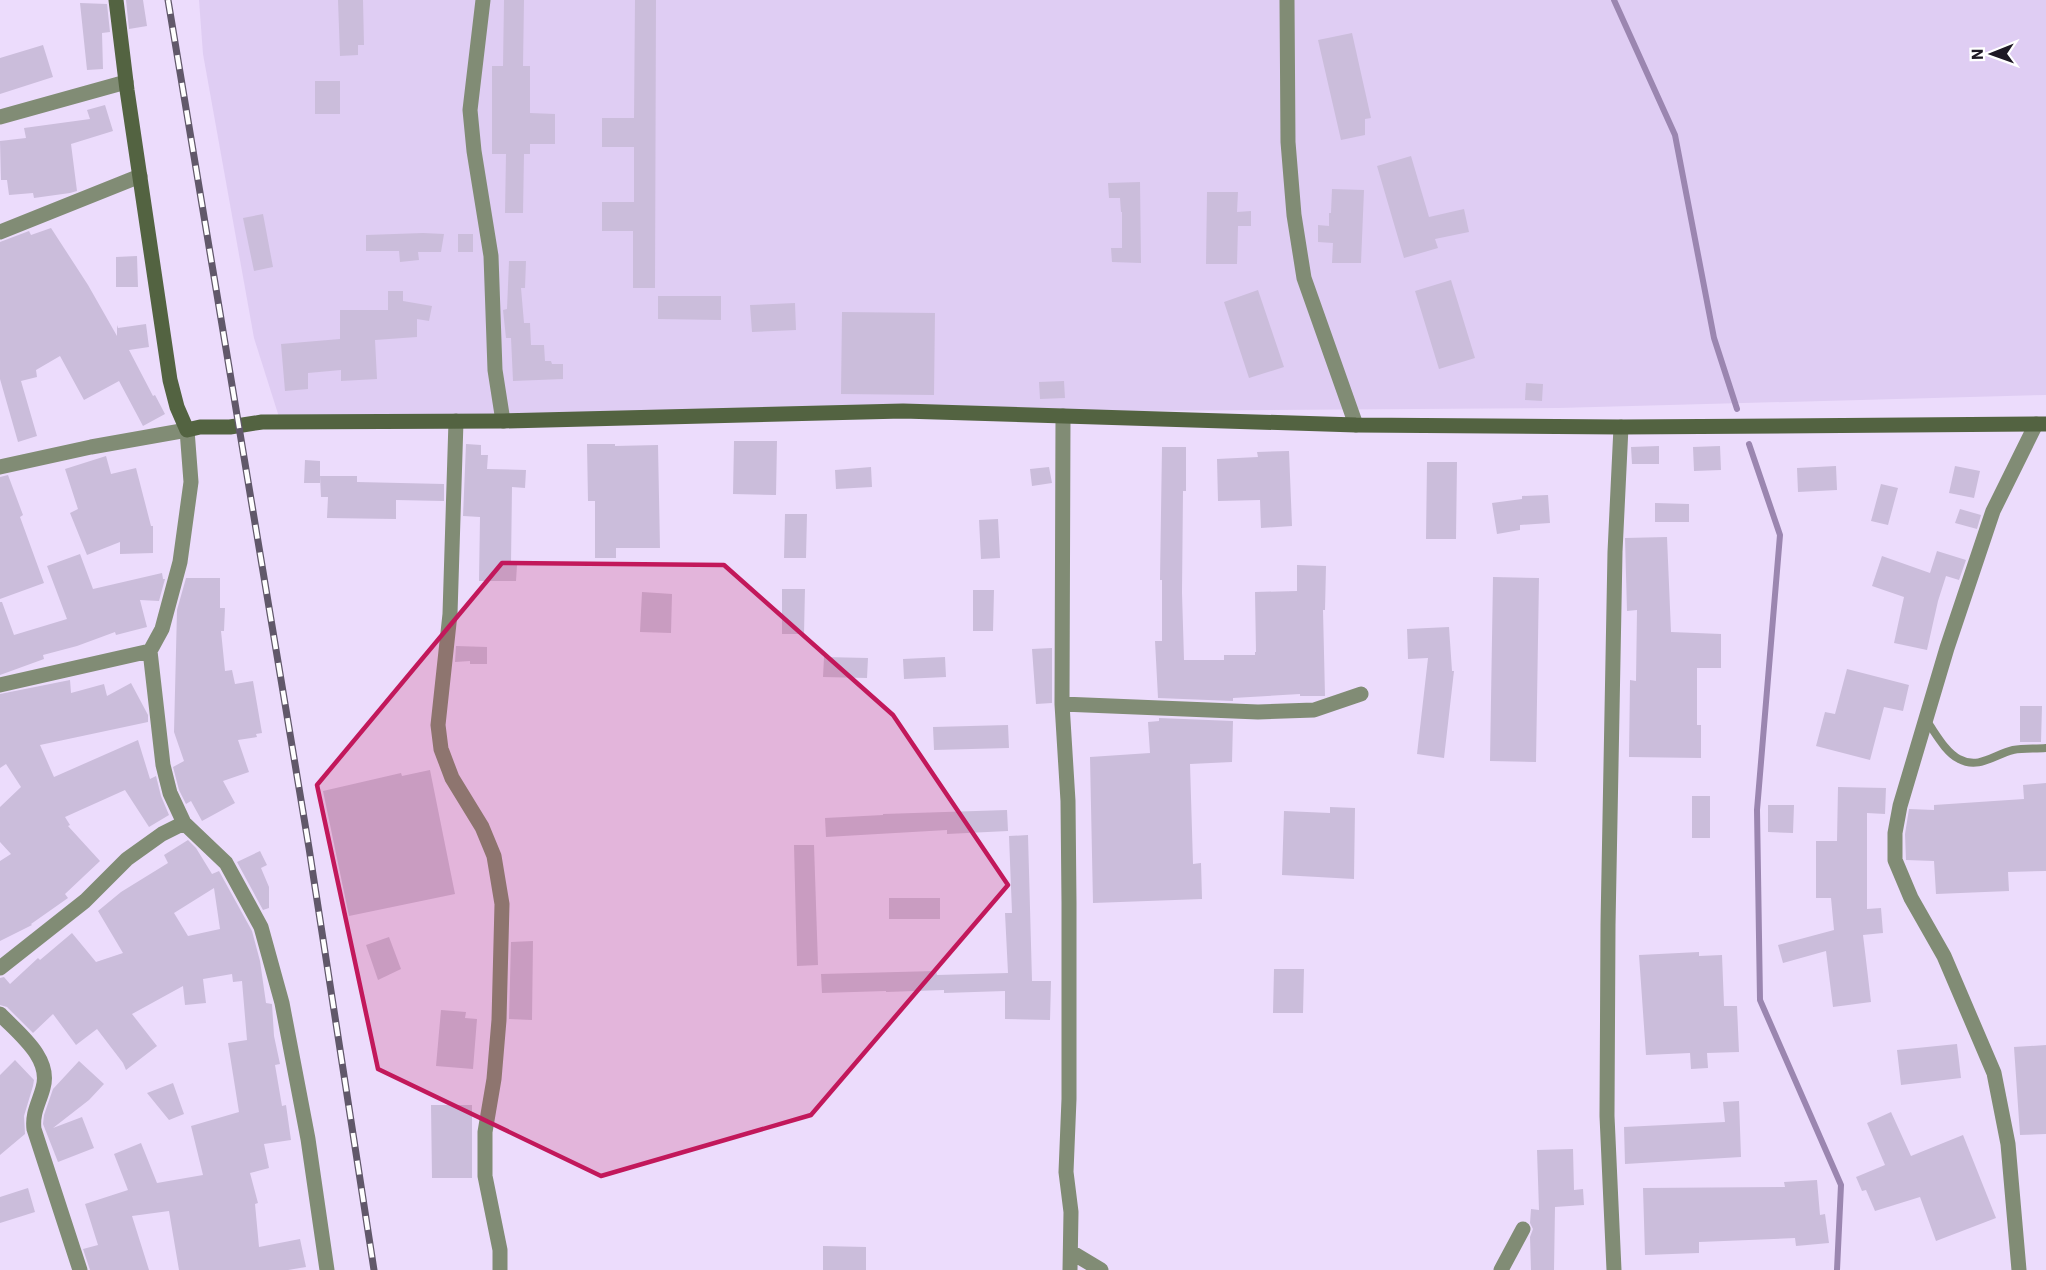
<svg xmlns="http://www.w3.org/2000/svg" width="2046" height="1270" font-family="'IBM Plex Sans',sans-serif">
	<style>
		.built { fill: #dfcdf3 }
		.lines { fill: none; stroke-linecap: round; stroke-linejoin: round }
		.stream { stroke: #9b86b0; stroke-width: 6 }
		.building { fill: #cbbddb; fill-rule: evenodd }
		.lane { stroke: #818c75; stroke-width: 8 }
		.street { stroke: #818c75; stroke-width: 15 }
		.secondary { stroke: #536341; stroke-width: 15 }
		.rail-casing { stroke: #61586a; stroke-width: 7 }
		.rail { stroke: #fff; stroke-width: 4.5; stroke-dasharray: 14; stroke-linecap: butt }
		.marked { fill: #c2185b; fill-opacity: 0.2; stroke: #c2185b; stroke-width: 4.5; stroke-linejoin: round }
	</style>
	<rect width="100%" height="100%" fill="#ecdcfc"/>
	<!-- built -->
	<path class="built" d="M 199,0 L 2046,0 L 2046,395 L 1558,408 L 279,417 L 254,338 L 203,54 Z"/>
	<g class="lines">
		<!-- stream -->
		<path class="stream" d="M 1614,0 L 1675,135 L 1714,338 L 1737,409
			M 1749,444 L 1780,535 L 1757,810 L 1760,1000 L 1841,1185 L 1837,1270"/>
	</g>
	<!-- building -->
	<path class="building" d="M 126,0 L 143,0 L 147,26 L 129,29 Z
		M 338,0 L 363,0 L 364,45 L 358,45 L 358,55 L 340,56 Z
		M 504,0 L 524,0 L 523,66 L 530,66 L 530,113 L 555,114 L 555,144 L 530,144 L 530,154 L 524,154 L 523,213 L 505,213 L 506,154 L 492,154 L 492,66 L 503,66 Z
		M 635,0 L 656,0 L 655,288 L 633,288 L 633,231 L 602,231 L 602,202 L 634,202 L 634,147 L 602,147 L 602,118 L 634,118 Z
		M 80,3 L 107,4 L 110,32 L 102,33 L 103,69 L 87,70 Z
		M 1352,33 L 1371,118 L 1365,119 L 1365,135 L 1341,140 L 1318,40 Z
		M 43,45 L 53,77 L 0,94 L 0,58 Z
		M 315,81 L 340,81 L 340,114 L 315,114 Z
		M 105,105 L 113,131 L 71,144 L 77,191 L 70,193 L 34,198 L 33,193 L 9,195 L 7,180 L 1,180 L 0,141 L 26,138 L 24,128 L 90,119 L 87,110 Z
		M 1411,156 L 1429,217 L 1464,209 L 1469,232 L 1435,239 L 1438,248 L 1404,258 L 1377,166 Z
		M 1140,182 L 1141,263 L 1112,262 L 1111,248 L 1122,248 L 1122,212 L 1121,212 L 1120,198 L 1109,198 L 1108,183 Z
		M 1332,189 L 1364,190 L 1361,263 L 1332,263 L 1333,243 L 1318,242 L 1318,225 L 1329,226 L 1329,213 L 1331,213 Z
		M 1207,192 L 1238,192 L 1237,212 L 1251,211 L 1251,226 L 1238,226 L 1237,264 L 1206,264 Z
		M 263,214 L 273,267 L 254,271 L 243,218 Z
		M 51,228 L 88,285 L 117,336 L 117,325 L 118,328 L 146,324 L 149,347 L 129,350 L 153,396 L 155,395 L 165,414 L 143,426 L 119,381 L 84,400 L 60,356 L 36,370 L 37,377 L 21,381 L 37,436 L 18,442 L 0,379 L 0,242 L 29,231 L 31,235 Z
		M 423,233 L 444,234 L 441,252 L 418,252 L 419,260 L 400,262 L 399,251 L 366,251 L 366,235 Z
		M 458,234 L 473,234 L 473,252 L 458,252 Z
		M 137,256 L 138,287 L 116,287 L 116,257 Z
		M 509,261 L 526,261 L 525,288 L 521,288 L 524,323 L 530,323 L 531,345 L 544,345 L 545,361 L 551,361 L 552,364 L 563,364 L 563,379 L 513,381 L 511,338 L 506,338 L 503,310 L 507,309 Z
		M 1451,280 L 1475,358 L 1439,369 L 1415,291 Z
		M 1258,290 L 1284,367 L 1249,378 L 1224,302 Z
		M 388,291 L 403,291 L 403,301 L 432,306 L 429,321 L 417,319 L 417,337 L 375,340 L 377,379 L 341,381 L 341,370 L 308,373 L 308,389 L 285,391 L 281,344 L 340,339 L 340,310 L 388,310 Z
		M 658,296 L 721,296 L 721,320 L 658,319 Z
		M 795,303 L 796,330 L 752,332 L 750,305 Z
		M 842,312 L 935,313 L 934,395 L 841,394 Z
		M 1064,381 L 1065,398 L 1040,399 L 1039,382 Z
		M 1526,383 L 1543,384 L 1542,401 L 1525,400 Z
		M 734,441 L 777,441 L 776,495 L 733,494 Z
		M 466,444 L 481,445 L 481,455 L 488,455 L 487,469 L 526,470 L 525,488 L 512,487 L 511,564 L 517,565 L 516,581 L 479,581 L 480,517 L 463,516 Z
		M 587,444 L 615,444 L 615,446 L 658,445 L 660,548 L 616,548 L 616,558 L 595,558 L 595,501 L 588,501 Z
		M 1659,446 L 1659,464 L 1632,464 L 1631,447 Z
		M 1720,446 L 1721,470 L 1694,471 L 1693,447 Z
		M 1162,447 L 1186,447 L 1186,491 L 1183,491 L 1182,593 L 1184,660 L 1224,660 L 1224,655 L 1255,655 L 1255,652 L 1256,652 L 1255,592 L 1297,591 L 1297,565 L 1326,566 L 1325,610 L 1323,610 L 1325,696 L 1300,696 L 1300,694 L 1233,698 L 1233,701 L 1158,698 L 1155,641 L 1162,641 L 1162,580 L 1160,580 Z
		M 1289,451 L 1292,526 L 1261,528 L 1260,500 L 1218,501 L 1217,459 L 1258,457 L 1257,452 Z
		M 106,456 L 111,474 L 136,468 L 151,526 L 153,526 L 153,553 L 120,554 L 120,542 L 87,555 L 70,513 L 78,509 L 65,469 Z
		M 305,460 L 320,461 L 320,483 L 304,483 Z
		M 1427,462 L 1457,462 L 1456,539 L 1426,539 Z
		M 1836,466 L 1837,490 L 1798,492 L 1797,468 Z
		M 1955,466 L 1980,471 L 1974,498 L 1949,493 Z
		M 871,467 L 872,487 L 836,489 L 835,470 Z
		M 1049,467 L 1052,483 L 1032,486 L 1030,469 Z
		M 8,475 L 23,515 L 20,517 L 44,583 L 0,599 L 0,477 Z
		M 320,476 L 357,476 L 357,482 L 444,484 L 444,501 L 396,500 L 396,519 L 327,518 L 328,497 L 321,497 Z
		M 1881,484 L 1898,488 L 1888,525 L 1871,521 Z
		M 1548,495 L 1550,523 L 1520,525 L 1520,530 L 1497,534 L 1492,503 L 1522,499 L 1522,496 Z
		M 1655,503 L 1689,504 L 1689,522 L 1655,522 Z
		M 1960,509 L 1981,515 L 1977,529 L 1955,523 Z
		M 785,514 L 807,514 L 806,558 L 784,558 Z
		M 998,519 L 1000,558 L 981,559 L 979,520 Z
		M 1667,537 L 1671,632 L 1721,634 L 1721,668 L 1697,668 L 1697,725 L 1701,725 L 1701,758 L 1629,757 L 1630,680 L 1636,681 L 1637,610 L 1627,611 L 1625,538 Z
		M 1937,551 L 1966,560 L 1959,580 L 1946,576 L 1938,601 L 1927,650 L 1894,643 L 1904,597 L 1872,586 L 1882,556 L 1930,573 Z
		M 80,554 L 93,589 L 162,573 L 163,579 L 165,579 L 159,601 L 140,600 L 147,627 L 116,635 L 115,632 L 77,646 L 43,655 L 44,659 L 0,675 L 0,602 L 2,602 L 14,635 L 67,619 L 47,566 Z
		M 1493,577 L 1539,578 L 1536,762 L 1490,761 Z
		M 186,578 L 220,578 L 220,608 L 225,608 L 224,631 L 221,631 L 225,671 L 232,670 L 235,684 L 253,681 L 262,733 L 256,734 L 257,737 L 238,740 L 249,772 L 223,781 L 235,803 L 202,821 L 191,801 L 186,804 L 179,790 L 173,767 L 184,761 L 174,732 L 177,610 Z
		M 782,589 L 805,589 L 804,634 L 782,634 Z
		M 973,590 L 994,590 L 993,631 L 973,631 Z
		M 642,592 L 672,594 L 671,633 L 640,632 Z
		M 1449,627 L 1452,671 L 1454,671 L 1444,758 L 1417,754 L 1428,658 L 1408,659 L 1407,629 Z
		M 456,646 L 487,647 L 487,664 L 470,664 L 470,661 L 455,662 Z
		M 1052,648 L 1052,703 L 1036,704 L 1032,649 Z
		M 824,657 L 868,658 L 867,678 L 823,677 Z
		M 945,657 L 946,677 L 904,679 L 903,659 Z
		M 1847,669 L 1909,685 L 1903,711 L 1884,707 L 1870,760 L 1816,746 L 1825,712 L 1835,714 Z
		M 70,680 L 71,693 L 104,684 L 107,696 L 131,683 L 148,715 L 148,722 L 40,745 L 54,777 L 138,740 L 150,779 L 156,776 L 161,796 L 169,815 L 149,827 L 125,790 L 65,817 L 70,825 L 68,826 L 100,861 L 65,894 L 68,898 L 31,924 L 32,925 L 0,941 L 0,861 L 11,854 L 0,842 L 0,807 L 21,787 L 6,764 L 0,768 L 0,694 Z
		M 2020,706 L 2042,706 L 2041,742 L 2020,742 Z
		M 1159,718 L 1233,721 L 1232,762 L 1190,764 L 1193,864 L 1201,863 L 1202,899 L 1093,903 L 1090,757 L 1150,753 L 1148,722 L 1159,721 Z
		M 1008,725 L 1009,748 L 934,750 L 933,727 Z
		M 430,770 L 455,894 L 349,916 L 323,791 L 401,773 L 402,776 Z
		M 2046,783 L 2046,871 L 2008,872 L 2009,891 L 1936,894 L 1934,861 L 1906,860 L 1905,834 L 1909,809 L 1934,810 L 1934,805 L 2024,799 L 2023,785 Z
		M 1838,787 L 1886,788 L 1885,814 L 1867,813 L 1867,909 L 1881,908 L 1883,933 L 1863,935 L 1871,1002 L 1833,1007 L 1826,951 L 1783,963 L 1778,945 L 1834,930 L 1831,898 L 1816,898 L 1816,841 L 1837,841 Z
		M 1692,796 L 1710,796 L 1710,838 L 1692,838 Z
		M 1768,805 L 1794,805 L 1793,833 L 1768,832 Z
		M 1330,807 L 1355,808 L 1354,879 L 1282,875 L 1284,811 L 1330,813 Z
		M 1007,810 L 1008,831 L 947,834 L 947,830 L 826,837 L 825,818 L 883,815 L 883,814 Z
		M 1028,835 L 1032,981 L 1051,981 L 1050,1020 L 1005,1019 L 1005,991 L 944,993 L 944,990 L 886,992 L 886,991 L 822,993 L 821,974 L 936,971 L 937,975 L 1008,973 L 1005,913 L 1012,913 L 1009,836 Z
		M 188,840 L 196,848 L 212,874 L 219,871 L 252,931 L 260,961 L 266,1003 L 272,1004 L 274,1036 L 280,1064 L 275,1065 L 282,1106 L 286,1105 L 291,1140 L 264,1144 L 269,1168 L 250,1173 L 258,1203 L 255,1204 L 259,1247 L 300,1239 L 306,1267 L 288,1270 L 179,1270 L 169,1211 L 132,1216 L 149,1270 L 90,1270 L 83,1249 L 98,1245 L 85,1204 L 128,1190 L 114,1154 L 141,1143 L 157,1183 L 203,1175 L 191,1126 L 239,1112 L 228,1043 L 247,1040 L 242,981 L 233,982 L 232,974 L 203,979 L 206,1003 L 185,1005 L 183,986 L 132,1014 L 157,1046 L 126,1070 L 123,1063 L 97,1029 L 76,1045 L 53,1014 L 33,1033 L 7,1007 L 0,1005 L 0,978 L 4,977 L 10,984 L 38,958 L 40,960 L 72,933 L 96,962 L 123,953 L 98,911 L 121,892 L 168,863 L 164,855 ZM 214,888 L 220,929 L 188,936 L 174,913 Z
		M 794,845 L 814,845 L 818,965 L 797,966 Z
		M 260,851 L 267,865 L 261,868 L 269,887 L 269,908 L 263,910 L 237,862 Z
		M 889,898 L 940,898 L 940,919 L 889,919 Z
		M 389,937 L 401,969 L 378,980 L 366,945 Z
		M 533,941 L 532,1020 L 509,1019 L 511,942 Z
		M 1699,952 L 1699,956 L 1722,955 L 1724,1006 L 1737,1006 L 1739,1052 L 1707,1053 L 1708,1068 L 1691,1069 L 1690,1053 L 1646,1055 L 1639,955 Z
		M 1274,969 L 1304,969 L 1303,1013 L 1273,1013 Z
		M 441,1010 L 466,1012 L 465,1018 L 477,1019 L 473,1069 L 436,1066 Z
		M 1957,1044 L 1961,1078 L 1901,1085 L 1897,1050 Z
		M 2046,1045 L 2046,1134 L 2020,1135 L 2014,1047 Z
		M 15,1060 L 34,1080 L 33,1086 L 24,1116 L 25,1134 L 0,1155 L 0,1075 Z
		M 79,1061 L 104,1084 L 89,1100 L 53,1128 L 82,1117 L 94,1148 L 58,1162 L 43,1124 L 44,1115 L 53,1089 Z
		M 173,1083 L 184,1114 L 169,1120 L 147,1093 Z
		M 1739,1101 L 1741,1157 L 1625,1164 L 1624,1127 L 1725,1122 L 1723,1102 Z
		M 431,1105 L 472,1105 L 472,1178 L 432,1178 Z
		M 1891,1112 L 1911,1156 L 1963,1135 L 1996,1218 L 1936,1241 L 1920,1197 L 1875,1211 L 1866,1190 L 1862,1191 L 1856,1177 L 1885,1165 L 1867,1123 Z
		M 1573,1149 L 1574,1190 L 1583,1189 L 1584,1205 L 1555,1207 L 1554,1270 L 1531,1270 L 1530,1237 L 1533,1229 L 1530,1223 L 1531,1209 L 1539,1210 L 1537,1150 Z
		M 1817,1180 L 1820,1215 L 1825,1214 L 1829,1243 L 1796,1246 L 1795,1238 L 1699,1242 L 1699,1253 L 1645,1255 L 1643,1188 L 1785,1187 L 1784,1182 Z
		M 28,1188 L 35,1212 L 0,1223 L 0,1197 Z
		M 823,1246 L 866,1247 L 866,1270 L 823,1270 Z"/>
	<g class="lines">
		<!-- lane -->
		<path class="lane" d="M 1926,720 C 1935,732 1945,752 1959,759 C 1979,770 1995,754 2013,750 C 2024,748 2035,749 2046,748"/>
		<!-- street -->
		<path class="street" d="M 483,0 L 470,110 L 474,151 L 491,256 L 495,370 L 503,421
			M 1287,0 L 1288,142 L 1294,215 L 1304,278 L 1356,425
			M 0,117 L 126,82
			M 0,232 L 140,176
			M 1063,416 L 1062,704 L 1068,801 L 1069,903 L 1069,1099 L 1066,1172 L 1071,1212 L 1070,1270
			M 456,421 L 450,614 L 438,725 L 441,749 L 452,778 L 482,827 L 494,856 L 502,904 L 499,1020 L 494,1079 L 485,1132 L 485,1176 L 500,1250 L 500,1270
			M 0,467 L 91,447 L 187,430 L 191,482 L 180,562 L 162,629 L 150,651 L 163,765 L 170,793 L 184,823 L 226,863 L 261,927 L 282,1003 L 308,1139 L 327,1270
			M 0,685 L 150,651
			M 1062,704 L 1258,712 L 1314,710 L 1361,694
			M 0,968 L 85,901 L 127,859 L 162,834 L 184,823
			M 0,1014 C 18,1033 52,1058 43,1088 C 39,1103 32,1113 34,1129 L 80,1270
			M 1071,1252 L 1101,1270
			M 1501,1270 L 1523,1229
			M 1614,1270 L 1607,1116 L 1608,925 L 1615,552 L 1621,427
			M 2019,1270 L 2008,1144 L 1994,1073 L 1944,956 L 1911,898 L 1895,860 L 1895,833 L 1900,806 L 1947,648 L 1993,511 L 2036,424"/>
		<!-- secondary -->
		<path class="secondary" d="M 116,0 L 127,90 L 170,380 L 177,407 L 187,430 L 200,427 L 230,427 L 262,422 L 503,421 L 903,411 L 1356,425 L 1621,427 L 2046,424"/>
		<!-- rail casing -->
		<g class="rail-casing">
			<path id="rail" d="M 168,0 L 309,848 L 374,1270"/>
		</g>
		<!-- rail -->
		<use href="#rail" class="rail"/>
	</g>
	<!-- marked area -->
	<path class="marked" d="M 502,563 L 724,565 L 893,715 L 1008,885 L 811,1115 L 601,1176 L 378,1069 L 317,785 Z"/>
	<!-- north arrow -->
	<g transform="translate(1992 54) rotate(269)" stroke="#ffffff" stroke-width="4.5" paint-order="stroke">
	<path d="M0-4.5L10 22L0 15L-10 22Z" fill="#1e1924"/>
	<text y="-9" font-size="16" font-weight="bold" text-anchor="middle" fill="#1e1924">N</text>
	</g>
</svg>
